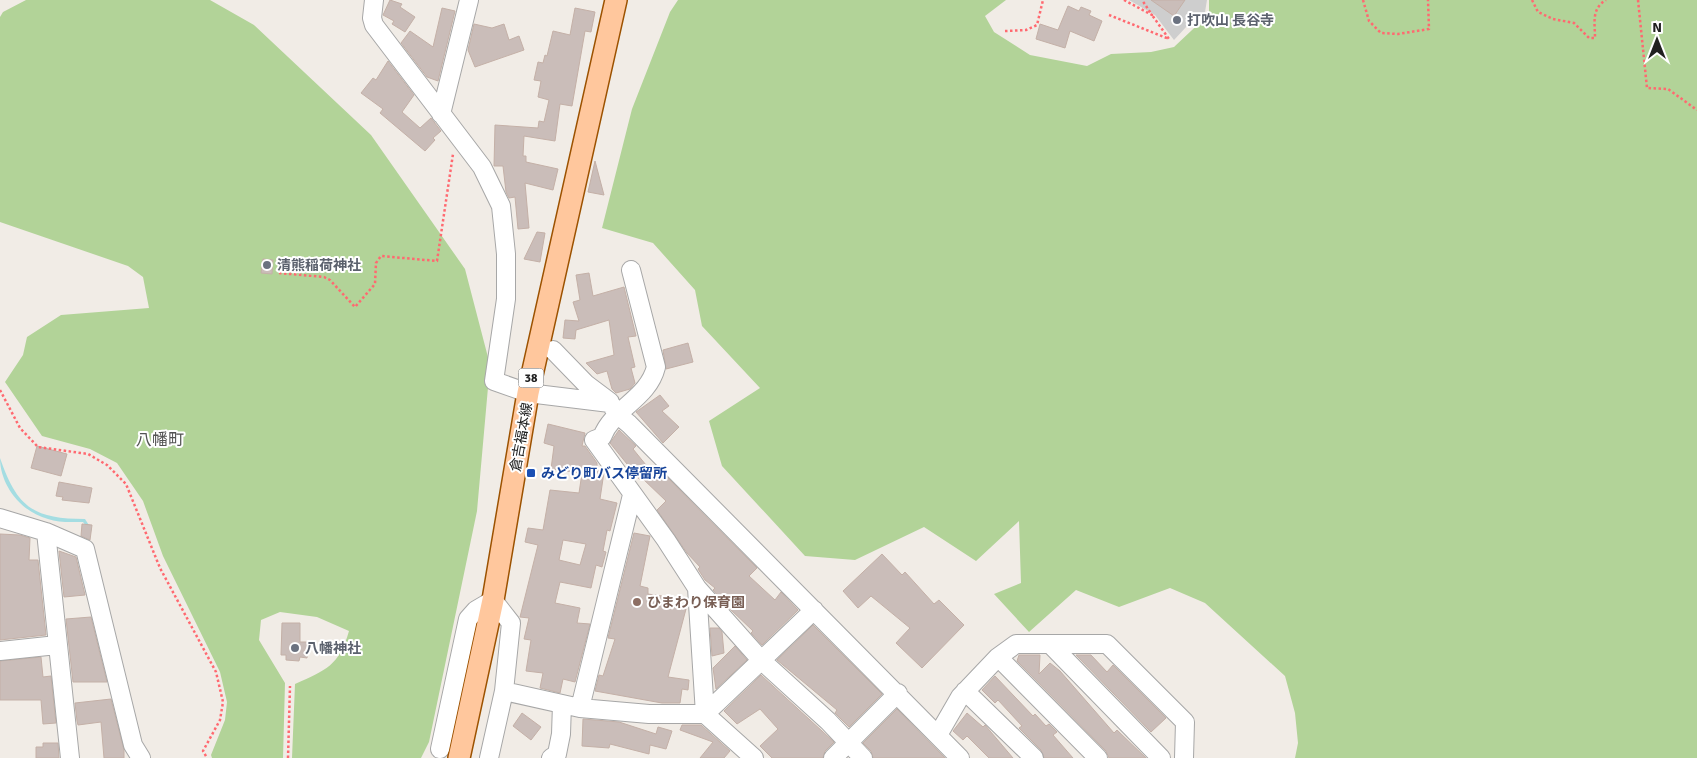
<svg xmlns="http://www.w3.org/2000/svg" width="1697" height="758" font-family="Signika,'Noto Sans JP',sans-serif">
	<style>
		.religious { fill: #cecece }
		.forest { fill: #b2d398 }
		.water { fill: #a4dde2 }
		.building { fill: #cabdb9; stroke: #c4b0a7; fill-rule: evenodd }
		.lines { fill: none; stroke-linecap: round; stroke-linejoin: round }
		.minor-casing { stroke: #a7a7a7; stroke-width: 20 }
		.major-casing { stroke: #9c5200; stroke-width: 24 }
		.path { stroke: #ff6970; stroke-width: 2.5; stroke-dasharray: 2.5 2.5; stroke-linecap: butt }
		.minor { stroke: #fff; stroke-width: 18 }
		.major { stroke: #ffc79d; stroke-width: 21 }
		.worship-dot { fill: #6b7280; stroke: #fff; stroke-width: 2 }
		.transit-dot { fill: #1a4fb4; stroke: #fff; stroke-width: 2 }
		.education-dot { fill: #8d6e63; stroke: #fff; stroke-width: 2 }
		.labels { text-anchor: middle; stroke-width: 4; stroke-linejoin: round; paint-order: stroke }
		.shield { fill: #fff; stroke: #636363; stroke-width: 1 }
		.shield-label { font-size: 12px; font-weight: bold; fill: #202020 }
		.worship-label { font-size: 14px; font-weight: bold; fill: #5b616d; stroke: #fff; text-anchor: start }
		.street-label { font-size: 14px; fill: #202020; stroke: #fff }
		.transit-label { font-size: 14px; font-weight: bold; fill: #164399; stroke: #fff; text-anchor: start }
		.education-label { font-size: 14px; font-weight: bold; fill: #785e54; stroke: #fff; text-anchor: start }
		.quarter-label { font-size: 16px; fill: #535353; stroke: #fff }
	</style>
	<rect width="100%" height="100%" fill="#f1ece6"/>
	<!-- religious -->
	<path class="religious" d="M 1129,0 L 1207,0 L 1205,12 L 1187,26 L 1174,40 L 1155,15 Z"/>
	<!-- forest -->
	<path class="forest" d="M 26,0 L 210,0 L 254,25 L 371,135 L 465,269 L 490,365 L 477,511 L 429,742 L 421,758 L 292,758 L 295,684 C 326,670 339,666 349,631 L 317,617 L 280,612 L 261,620 L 259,640 L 285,683 L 283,758 L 212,758 L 211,755 L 225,720 L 227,702 L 220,672 L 163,556 L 143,501 L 117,463 L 90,449 L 42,436 L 5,382 L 23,355 L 27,337 L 61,315 L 149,308 L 143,277 L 128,266 L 0,222 L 0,17 L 3,12 Z
		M 678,0 L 1006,0 L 985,16 L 994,32 L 1030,55 L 1087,66 L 1111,54 L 1151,52 L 1174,47 L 1209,14 L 1209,0 L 1697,0 L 1697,758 L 1295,758 L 1298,743 L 1295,713 L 1285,676 L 1205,603 L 1170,588 L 1119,607 L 1076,590 L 1029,632 L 994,594 L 1021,583 L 1019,521 L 976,561 L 924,527 L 855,560 L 805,556 L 722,466 L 709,421 L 760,388 L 702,326 L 695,290 L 653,243 L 602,228 L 632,109 L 670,12 Z"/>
	<!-- water -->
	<path class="water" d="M 0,458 C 17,507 33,519 85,519 L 92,530 L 90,531 L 83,522 C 72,522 58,523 48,519 C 21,512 0,485 0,458 Z"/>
	<!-- building -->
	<path class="building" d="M 390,0 L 402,4 L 400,7 L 415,17 L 405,32 L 392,24 L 394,21 L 383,15 Z
		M 1151,0 L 1185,0 L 1174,16 Z
		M 1068,6 L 1079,11 L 1081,7 L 1091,11 L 1089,15 L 1102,21 L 1094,41 L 1070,31 L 1065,48 L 1036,39 L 1040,24 L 1058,30 Z
		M 442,8 L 455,11 L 438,81 L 427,77 L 401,43 L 410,31 L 433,47 Z
		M 575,8 L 595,12 L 591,32 L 585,31 L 572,106 L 560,104 L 555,141 L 524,136 L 523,156 L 526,156 L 526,162 L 558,169 L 553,190 L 525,183 L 529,228 L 518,229 L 515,197 L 509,198 L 506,192 L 503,166 L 494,166 L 495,125 L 538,128 L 539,121 L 544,122 L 549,100 L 538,97 L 541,81 L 534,80 L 538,62 L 543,63 L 545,55 L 547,56 L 553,31 L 570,35 Z
		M 474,24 L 492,28 L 504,24 L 509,40 L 519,36 L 524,50 L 475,67 L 468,50 Z
		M 388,61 L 414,95 L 402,112 L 420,128 L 431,118 L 441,131 L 433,138 L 435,140 L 425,151 L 380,113 L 383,109 L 361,93 L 373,78 L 376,80 Z
		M 595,161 L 604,195 L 588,192 Z
		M 537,232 L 545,233 L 540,262 L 524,259 Z
		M 263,259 L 273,260 L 272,274 L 261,273 Z
		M 589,273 L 593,296 L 624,287 L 636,336 L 628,337 L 635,367 L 631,368 L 635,383 L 630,389 L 616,393 L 612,389 L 607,371 L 597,374 L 586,363 L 614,355 L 609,320 L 576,330 L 575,339 L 563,338 L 565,320 L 579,321 L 573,302 L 580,300 L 576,275 Z
		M 688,343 L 693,362 L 666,369 L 663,350 Z
		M 660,395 L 669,406 L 662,411 L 679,427 L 663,443 L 636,412 Z
		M 548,424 L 585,433 L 582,446 L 585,446 L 597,463 L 597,470 L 604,472 L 600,499 L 617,503 L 610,531 L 607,530 L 603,551 L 606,552 L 602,567 L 596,565 L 591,588 L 560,582 L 555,603 L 580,608 L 577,623 L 590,624 L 575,682 L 563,679 L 560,693 L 540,688 L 543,673 L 526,671 L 531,640 L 524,639 L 529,618 L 520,617 L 538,545 L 525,542 L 528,528 L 543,530 L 550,490 L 579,493 L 582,473 L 551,469 L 554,446 L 544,443 ZM 563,540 L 586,544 L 580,565 L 559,560 Z
		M 619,430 L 636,446 L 633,449 L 659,481 L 665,475 L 757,568 L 749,576 L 775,600 L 781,592 L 798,610 L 762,645 L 751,633 L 753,631 L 730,609 L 713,590 L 715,588 L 705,580 L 698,569 L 700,567 L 687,553 L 657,510 L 666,501 L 642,478 L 640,480 L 610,443 Z
		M 37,446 L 67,454 L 61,476 L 31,468 Z
		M 59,482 L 92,488 L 89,503 L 62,500 L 63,497 L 56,496 Z
		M 82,524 L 92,525 L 90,540 L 81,536 Z
		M 634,533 L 650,536 L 640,586 L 648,588 L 648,594 L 662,596 L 661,601 L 666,602 L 666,606 L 686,609 L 668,677 L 689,680 L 688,690 L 682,689 L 680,703 L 662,703 L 595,691 L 599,675 L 603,676 L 615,639 L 608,638 Z
		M 0,534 L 20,535 L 30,538 L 29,560 L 38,560 L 46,635 L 0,640 Z
		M 59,551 L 76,557 L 85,595 L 64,597 Z
		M 882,554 L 902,575 L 905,572 L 934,604 L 939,600 L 964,625 L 922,668 L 896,643 L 910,628 L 871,596 L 858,608 L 843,591 Z
		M 91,617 L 107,682 L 73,682 L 66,619 Z
		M 282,623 L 300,623 L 300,642 L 308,642 L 307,658 L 300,657 L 299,661 L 286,660 L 286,655 L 281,655 Z
		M 813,625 L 882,694 L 849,727 L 835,713 L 837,710 L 777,660 Z
		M 710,628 L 719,628 L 722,632 L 724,653 L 712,656 Z
		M 735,646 L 747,660 L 716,689 L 713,668 Z
		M 1019,655 L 1040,655 L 1039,674 L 1050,663 L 1060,671 L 1114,733 L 1117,730 L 1146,758 L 1109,758 L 1106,751 L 1017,661 Z
		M 1076,655 L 1091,655 L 1107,672 L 1113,665 L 1166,718 L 1151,732 Z
		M 41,657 L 43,677 L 51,676 L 56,723 L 43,724 L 41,700 L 0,700 L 0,661 Z
		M 761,675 L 834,742 L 825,751 L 823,758 L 772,758 L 760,746 L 778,729 L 760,709 L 737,724 L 724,711 Z
		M 995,676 L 1033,716 L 1035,714 L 1046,726 L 1049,724 L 1057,732 L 1053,735 L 1073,758 L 1044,758 L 1041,750 L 1019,728 L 1022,726 L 998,700 L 995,703 L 982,690 Z
		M 111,699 L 124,750 L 124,758 L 104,758 L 101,722 L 78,725 L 77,721 L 75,703 Z
		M 897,709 L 945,758 L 873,758 L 871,751 L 863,743 Z
		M 522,713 L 541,727 L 531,740 L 513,726 Z
		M 967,713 L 983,727 L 985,725 L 1013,758 L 989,758 L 967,736 L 963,740 L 953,731 Z
		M 583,719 L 619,722 L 656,734 L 658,727 L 672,731 L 666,749 L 650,745 L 649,754 L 610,744 L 609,748 L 582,746 Z
		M 682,725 L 701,725 L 730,751 L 724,758 L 700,758 L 713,742 L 680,730 Z
		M 43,743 L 58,743 L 59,758 L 36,758 L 36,747 L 43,747 Z"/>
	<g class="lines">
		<!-- minor casing -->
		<g class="minor-casing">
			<path id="minor" d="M 374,0 L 372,18 L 374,25 L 482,167 L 501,206 L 506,254 L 506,299 L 494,381 L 528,393 L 610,403 L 618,415 L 629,424 L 960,758
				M 441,114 L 469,0
				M 631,270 L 656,367 C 648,399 613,408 602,437 L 594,440 L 666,540 L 697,588 L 762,661 L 828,721 L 863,758
				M 553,350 L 586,384 L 610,402
				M 0,518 L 46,532 L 85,549 L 133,745 L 141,758
				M 46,532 L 70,758
				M 697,588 L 705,714 L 754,758
				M 1051,645 L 1161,758
				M 0,651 L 57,645
				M 998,657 L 1098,758
				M 504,691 L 580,708 L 649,714 L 705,714 L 814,610
				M 965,691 L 1034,758
				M 580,708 L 632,495
				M 938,735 L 960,697 L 998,657 L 1016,644 L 1107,644 L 1185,722 L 1184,758
				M 440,749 L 468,619 L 476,610 L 493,600 L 511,623 L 504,691 L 489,758
				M 551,758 L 557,754 L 561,734 L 562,704
				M 833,758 L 898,693"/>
		</g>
		<!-- major casing -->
		<g class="major-casing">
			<path id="major" d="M 459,758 L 493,600 L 528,393 L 616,0"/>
		</g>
		<!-- path -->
		<path class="path" d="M 1124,0 L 1152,15 L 1142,0
			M 1363,0 L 1369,21 L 1381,33 L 1398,34 L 1429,29 L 1428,0
			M 1532,0 L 1538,12 L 1553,19 L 1574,23 L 1589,38 L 1595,38 C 1595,23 1591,9 1606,0
			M 1638,0 L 1647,88 L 1668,89 L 1697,110
			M 1109,15 L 1169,39 L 1152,15
			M 1005,31 L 1026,30 L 1037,25 L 1043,0
			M 279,273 L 324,277 L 330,280 L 355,307 L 375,284 L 376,263 L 381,256 L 437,261 L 453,154
			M 0,390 L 20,428 L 38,447 L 88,454 L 107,465 L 126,484 L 160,568 L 216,672 L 223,702 L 220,720 L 203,751 L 207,758
			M 288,758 L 290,686"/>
		<!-- minor -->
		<use href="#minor" class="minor"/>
		<!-- major -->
		<use href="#major" class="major"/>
	</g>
	<!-- markers -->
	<g class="worship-dot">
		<circle cx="1177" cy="20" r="5"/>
		<circle cx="267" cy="265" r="5"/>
		<circle cx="295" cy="648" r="5"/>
	</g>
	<rect class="transit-dot" x="526" y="468" width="10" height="10" rx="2.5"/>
	<circle class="education-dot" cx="637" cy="602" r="5"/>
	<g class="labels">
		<!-- shield labels -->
		<rect class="shield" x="518.5" y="368.5" width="25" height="19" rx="4"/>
		<g class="shield-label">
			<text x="531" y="382">38</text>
		</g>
		<!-- worship labels -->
		<g class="worship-label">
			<text x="1187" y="25">打吹山 長谷寺</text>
			<text x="277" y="270">清熊稲荷神社</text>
			<text x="305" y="653">八幡神社</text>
		</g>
		<!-- street labels -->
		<g class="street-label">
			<text transform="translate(521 437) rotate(-80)" y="5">倉吉福本線</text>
		</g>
		<!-- transit labels -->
		<g class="transit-label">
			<text x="541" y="478">みどり町バス停留所</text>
		</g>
		<!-- education labels -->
		<g class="education-label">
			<text x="647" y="607">ひまわり保育園</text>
		</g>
		<!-- quarter labels -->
		<g class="quarter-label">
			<text x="160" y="445">八幡町</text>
		</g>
	</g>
	<!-- north arrow -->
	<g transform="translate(1657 40)" stroke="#ffffff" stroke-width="4" paint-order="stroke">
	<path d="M0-4L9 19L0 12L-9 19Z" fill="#202020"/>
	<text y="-8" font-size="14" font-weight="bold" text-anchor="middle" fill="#202020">N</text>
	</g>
</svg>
